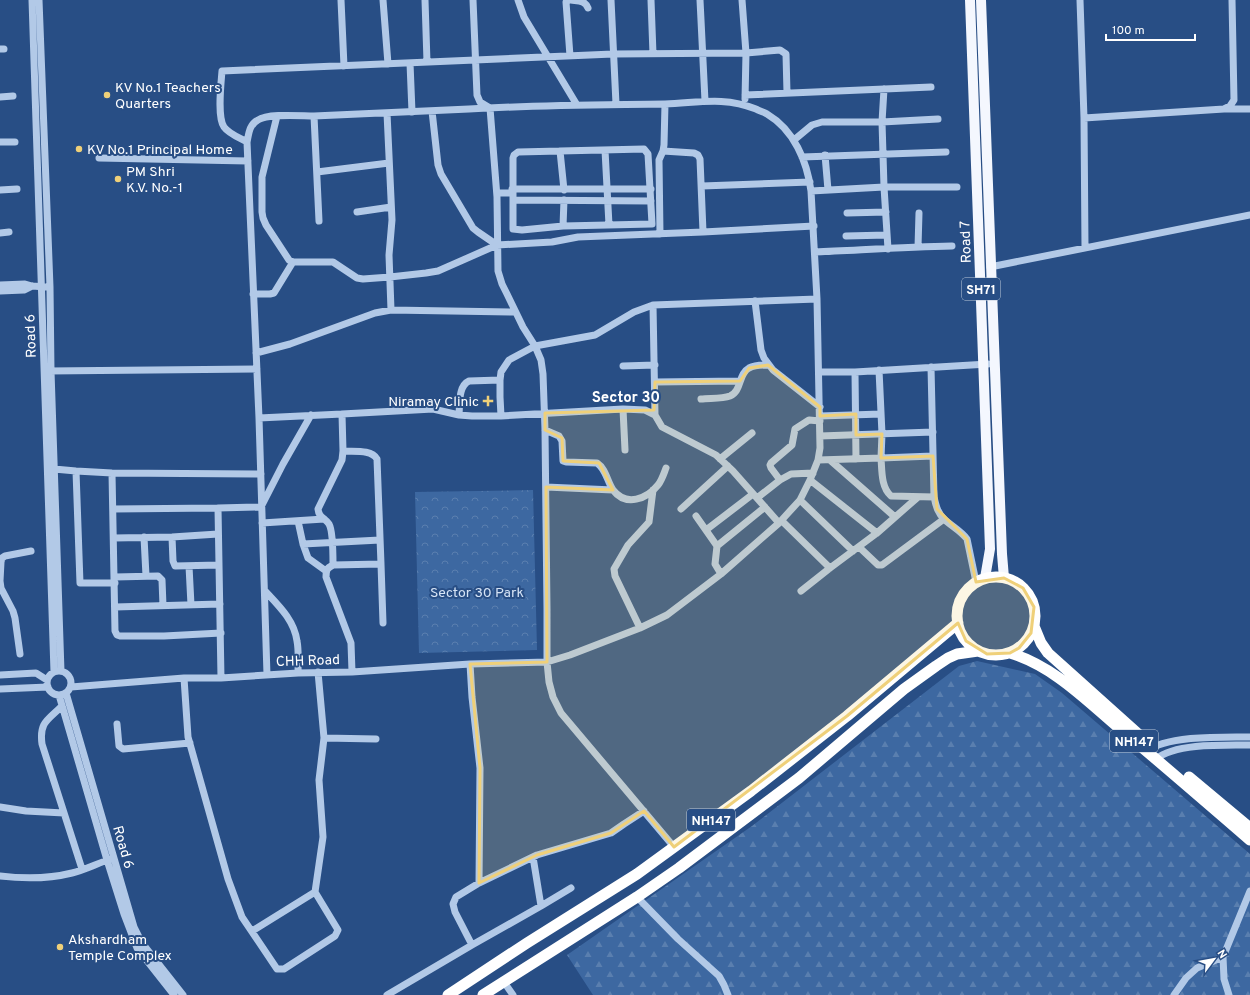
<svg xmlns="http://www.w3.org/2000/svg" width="1250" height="995" font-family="Overpass,sans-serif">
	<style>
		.forest { fill: url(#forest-firs) }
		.park { fill: url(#park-crowns) }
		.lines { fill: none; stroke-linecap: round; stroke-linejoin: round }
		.minor { stroke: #b2c9e7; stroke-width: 7 }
		.major { stroke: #f4f7fe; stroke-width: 10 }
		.highway { stroke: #fff; stroke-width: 11 }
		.marked { fill: #efd079; fill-opacity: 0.2; stroke: #efd079; stroke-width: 3; stroke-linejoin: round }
		.poi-dot { fill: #efd079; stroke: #284e85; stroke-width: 1.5 }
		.labels { text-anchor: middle; stroke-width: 4; stroke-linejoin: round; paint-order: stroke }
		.shield { fill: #284e85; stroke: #becada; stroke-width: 1 }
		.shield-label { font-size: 13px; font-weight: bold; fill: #fff }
		.poi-label { font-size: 14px; fill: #fff; stroke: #284e85; text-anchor: start }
		.street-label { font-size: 14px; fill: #fff; stroke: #284e85 }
		.park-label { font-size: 14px; fill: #d6e4f6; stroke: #284e85 }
		.neighbourhood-label { font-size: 15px; font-weight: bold; fill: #fff; stroke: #284e85 }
	</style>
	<defs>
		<pattern id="forest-firs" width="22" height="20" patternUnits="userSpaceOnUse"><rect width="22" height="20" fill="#3d68a1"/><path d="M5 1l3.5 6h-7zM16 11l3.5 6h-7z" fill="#5a7faf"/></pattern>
		<pattern id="park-crowns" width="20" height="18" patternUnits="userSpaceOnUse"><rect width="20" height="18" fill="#3d68a1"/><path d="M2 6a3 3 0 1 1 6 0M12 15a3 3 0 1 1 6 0" fill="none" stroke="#5a7faf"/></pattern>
	</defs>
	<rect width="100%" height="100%" fill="#284e85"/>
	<!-- forest -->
	<path class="forest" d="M 977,661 L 1035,674 L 1062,693 L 1250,854 L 1250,995 L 593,995 L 567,955 L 752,826 L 959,666 Z"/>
	<!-- park -->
	<path class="park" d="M 533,490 L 537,650 L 419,653 L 415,492 Z"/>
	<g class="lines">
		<!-- minor -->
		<path class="minor" d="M 32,0 L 54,672
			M 39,0 L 50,287 L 51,371 L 61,671
			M 341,0 L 344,66
			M 383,0 L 388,64
			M 425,0 L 427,62
			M 473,0 L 477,95 L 480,102 L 490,108 L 497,197 L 498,271 L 502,284 L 507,294 L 523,327 L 535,346 L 541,360 L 543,374 L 545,430 L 547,609 L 547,662 L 549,682 L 553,697 L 561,713 L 674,847
			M 518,0 L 524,17 L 577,105
			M 569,0 L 566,2 L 570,56
			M 571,0 C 578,1 585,0 588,8
			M 611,0 L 616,104
			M 651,0 L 653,54
			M 700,0 L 705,101
			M 742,0 L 746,53 L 745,99
			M 1080,0 L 1084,118 L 1085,248
			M 0,49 L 4,49
			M 410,63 L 412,112
			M 884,89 L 882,122 L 884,187 L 888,249
			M 745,95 L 931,87
			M 0,97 L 13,96
			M 1224,109 L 1250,109
			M 432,111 L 438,165 L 441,174 L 473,228 L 478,232 L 497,245
			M 387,113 L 392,220 L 389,255 L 391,310
			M 277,116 L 262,177 L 262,212 L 263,218 L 266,225 L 289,260 L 293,262 L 333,262 L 357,278 L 363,279 L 390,277 L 426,273 L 438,271 L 497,245 L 552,242 L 578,237 L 703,232 L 814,226
			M 314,116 L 319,221
			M 1084,118 L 1224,109 L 1230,106 L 1234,100 L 1232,0
			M 794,140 L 812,125 L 822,122 L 882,122 L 938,119
			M 0,142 L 15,142
			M 247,142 C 240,138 229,134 224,127 C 217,117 221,84 222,71 L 613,54 L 746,53 L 780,50 L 786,54 L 787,93
			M 644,149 L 648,154 L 652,224 L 563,226 L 522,230 L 513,229 L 513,158 L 514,155 L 518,152 Z
			M 605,150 L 609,225
			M 560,151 L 564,190
			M 663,151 L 694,153 L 698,155 L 700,159 L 703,232
			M 825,155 L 828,190
			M 802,157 L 946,152
			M 99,158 L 248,161
			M 317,172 L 389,163
			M 702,186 L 810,182
			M 512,189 L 651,189
			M 0,190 L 17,189
			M 811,191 L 884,187 L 957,187
			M 497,193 L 513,193
			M 514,200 L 651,201
			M 357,212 L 391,207
			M 847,213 L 886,212
			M 563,226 L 564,200
			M 0,233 L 9,232
			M 660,234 L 659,160 L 663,151 L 664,145 L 665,104
			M 846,236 L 887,235
			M 918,247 L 919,213
			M 815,252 C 861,250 906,247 952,246
			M 990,267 L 1250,215
			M 0,285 L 25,284 L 32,286 L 46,287
			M 0,291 L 24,290 L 32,286
			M 253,294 L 270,294 L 274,293 L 293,262
			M 755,301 L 761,350 L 764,358 L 773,370 L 820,407
			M 653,305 L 655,415 L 662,427 L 716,455 L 733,471 L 779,523
			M 256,353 L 290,344 L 375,313 L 391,310 L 515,312
			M 623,366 L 655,365
			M 931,367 L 934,497 C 936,506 938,514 945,520 C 953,527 961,531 967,539 L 976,582
			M 48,371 L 257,369
			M 819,372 L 855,372 L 988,364
			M 855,372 L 856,459
			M 655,382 L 740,381
			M 701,399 C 710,398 722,399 730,396 C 742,391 738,374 749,368 C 755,365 762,365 768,365
			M 623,409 L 625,450
			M 342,414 L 433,409 L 459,415 L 472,416 L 501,416 L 623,409 L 645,410 L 655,415
			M 459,415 C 460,404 458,386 469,381 L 500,380
			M 501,416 L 500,397 L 500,380 L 501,372 L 509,360 L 535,346 L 595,335 L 634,312 L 653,305 L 817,299
			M 820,416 L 881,414
			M 259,418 L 342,414 L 343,451 C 354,452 371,449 377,459 L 381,564 L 333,565 C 327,568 326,570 326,577 L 351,643 L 352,672
			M 545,430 L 559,436 L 562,441 L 563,461 L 566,462 L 597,463 C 606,469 607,481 613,490 C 626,507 647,499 658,485 C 662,480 664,473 666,468
			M 820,436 L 933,432
			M 933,456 L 881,458 C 882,471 881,487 891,496 L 934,497
			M 720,459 L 752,433
			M 818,460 L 881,458 L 882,434 L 879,370
			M 830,460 L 895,517
			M 54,469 L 76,471 L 112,473 L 261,474
			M 76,471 L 80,583 L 115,583
			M 112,473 L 115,631 L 117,635 L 120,636 L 164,636 L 221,633
			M 780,480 L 771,468 L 770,465 L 771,463 L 792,445 L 795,429 L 809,420 L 820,421
			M 810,480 L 877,533
			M 546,487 L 613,490
			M 757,498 L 780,480 L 791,474 L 813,473
			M 800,500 L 853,551
			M 113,509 L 218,508
			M 681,509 L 728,466
			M 696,516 L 717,546
			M 298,521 L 303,544 L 308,558 L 326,571
			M 782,521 L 830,568
			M 262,523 L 324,519
			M 706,530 L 753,494
			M 144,537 L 146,576
			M 172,537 L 173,561 L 175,566 L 219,565
			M 114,538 L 172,537 L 218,534
			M 303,544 L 380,540
			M 859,547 L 878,565 L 882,565 L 944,519
			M 381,564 L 383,623
			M 333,565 C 333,556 333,531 329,524 C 324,517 319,518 318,509 L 342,460 L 343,451
			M 189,566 L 191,605
			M 721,574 L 715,564 L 717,546 L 765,507
			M 115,577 L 158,576 L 162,580 L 163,606
			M 265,591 C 279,606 294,620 297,641 C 299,651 298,663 298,673
			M 801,591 L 830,568 L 877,533 L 918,497
			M 115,607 L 220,604
			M 640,628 L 615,576 L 614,569 L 628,545 L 649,522 L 653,490
			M 20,654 L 15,618 L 13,611 L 1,588 L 0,581 L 1,562 L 2,558 L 5,556 L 31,551
			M 470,664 L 472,697 L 480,768 L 479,883
			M47 683a12 12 0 1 1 24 0a12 12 0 1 1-24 0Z
			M 318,672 L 324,738 L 376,739
			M 0,675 L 36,673 L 47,680
			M 184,678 L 188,737 L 228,879 L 242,917 L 277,969 L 284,969 L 335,936 L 338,930 L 315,892 L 323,837 L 319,780 L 324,738
			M 221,678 L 218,508 L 261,507 L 283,464 L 311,415
			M 71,687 L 184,678 L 221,678 L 298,673 L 352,672 L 470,664 L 547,662 L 570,655 L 640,628 L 667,615 L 721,574 L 779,523 L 800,500 L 810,480 L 818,460 L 820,448 L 817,299 L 811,191 C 807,161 794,130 767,114 C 764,112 759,111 756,109 C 723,96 698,103 665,104 C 600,105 534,105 469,109 C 417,111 366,114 314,116 C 301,116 268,113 258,120 C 249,125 249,133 247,142 L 259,418 L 267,675
			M 0,689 L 48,687
			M 66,693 L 134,927 L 142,943 L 183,995
			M 59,695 L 107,860 L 124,914 L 137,948 L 174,995
			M 62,706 C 48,720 39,722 42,744 L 82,869
			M 117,724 L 119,746 L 123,749 L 190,743
			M 1147,752 C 1164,735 1226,737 1250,737
			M 1156,759 C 1175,743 1225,745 1250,745
			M 0,807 L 26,811 L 64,813
			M 533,857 L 541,906
			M 0,876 C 25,879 48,879 72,873 C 85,870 98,863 111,859
			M 571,888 L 541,906 L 472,945 L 455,912 L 453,904 L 456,897 L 479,883 L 537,855 L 611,833 L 624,824 L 644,811
			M 637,897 L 678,939 L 719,976 L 724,985 L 728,995
			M 252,931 L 315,892
			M 504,982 L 513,995
			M 387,995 L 472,945
			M 1174,995 L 1186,978 L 1197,968 L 1223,957
			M 1229,995 L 1224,979 L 1223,957 L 1250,891"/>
		<!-- major -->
		<path class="major" d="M 970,0 L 990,549 L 985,578
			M 981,0 L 1002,554 L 1004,578"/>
		<!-- highway -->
		<path class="highway" d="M957 616a39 39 0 1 1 78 0a39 39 0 1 1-78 0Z
			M 1034,626 L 1041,643 L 1048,653 L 1145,740
			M 1010,653 C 1053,666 1085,699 1118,727 C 1162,764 1206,802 1250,840
			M 1189,777 L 1250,828
			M 448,995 L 527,943 L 637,874 L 751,791 L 847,716 L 958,623
			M 483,995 L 637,897 L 679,868 L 799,778 L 904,689 L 936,666 L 948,658 L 957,654 L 978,651"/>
	</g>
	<!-- marked area -->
	<path class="marked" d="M 768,365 L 820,407 L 820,416 L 856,414 L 856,435 L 882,434 L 881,458 L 933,456 L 937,509 L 967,539 L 976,582 L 1004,578 L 1023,588 L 1034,607 L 1031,633 L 1019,648 L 1010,653 L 987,654 L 966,641 L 958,623 L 847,716 L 674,847 L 644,811 L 611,833 L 537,855 L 479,883 L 480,768 L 470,664 L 547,662 L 546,487 L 613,490 L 599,463 L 563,461 L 562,438 L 545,430 L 545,413 L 654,410 L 655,382 L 740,381 L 749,368 Z"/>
	<!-- markers -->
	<g class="poi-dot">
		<circle cx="107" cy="95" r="4"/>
		<circle cx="79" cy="149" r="4"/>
		<circle cx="118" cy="179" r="4"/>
		<path d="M486 395h4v4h4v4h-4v4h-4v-4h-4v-4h4z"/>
		<circle cx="60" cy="947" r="4"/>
	</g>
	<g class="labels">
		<!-- shield labels -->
		<g class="shield">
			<rect x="962" y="278" width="38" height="22" rx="3"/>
			<rect x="1110" y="730" width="48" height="22" rx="3"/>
			<rect x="687" y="809" width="48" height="22" rx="3"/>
		</g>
		<g class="shield-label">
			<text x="981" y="294">SH71</text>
			<text x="1134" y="746">NH147</text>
			<text x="711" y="825">NH147</text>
		</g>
		<!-- poi labels -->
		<g class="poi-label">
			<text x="115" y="92">KV No.1 Teachers<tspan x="115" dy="16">Quarters</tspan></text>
			<text x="87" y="154">KV No.1 Principal Home</text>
			<text x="126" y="176">PM Shri<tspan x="126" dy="16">K.V. No.-1</tspan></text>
			<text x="479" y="406" text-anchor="end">Niramay Clinic</text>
			<text x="68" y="944">Akshardham<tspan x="68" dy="16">Temple Complex</tspan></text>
		</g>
		<!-- street labels -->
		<g class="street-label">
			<text transform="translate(965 242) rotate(-92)" y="5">Road 7</text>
			<text transform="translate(30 336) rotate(-92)" y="5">Road 6</text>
			<text transform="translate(308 660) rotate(-2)" y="5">CHH Road</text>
			<text transform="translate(124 847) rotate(74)" y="5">Road 6</text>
		</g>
		<!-- park labels -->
		<g class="park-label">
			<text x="477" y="597">Sector 30 Park</text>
		</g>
		<!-- neighbourhood labels -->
		<g class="neighbourhood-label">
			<text x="626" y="402">Sector 30</text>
		</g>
	</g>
	<!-- north arrow -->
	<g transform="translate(1214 959) rotate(58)" stroke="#284e85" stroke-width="3" paint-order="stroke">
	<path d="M0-3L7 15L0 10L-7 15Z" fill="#ffffff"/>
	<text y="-6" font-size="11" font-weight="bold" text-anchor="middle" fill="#ffffff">N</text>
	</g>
	<!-- scale -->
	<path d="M1106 34v6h89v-6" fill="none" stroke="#ffffff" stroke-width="2"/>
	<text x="1112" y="34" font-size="12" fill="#ffffff" stroke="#284e85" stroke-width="3" paint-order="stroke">100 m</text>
</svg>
